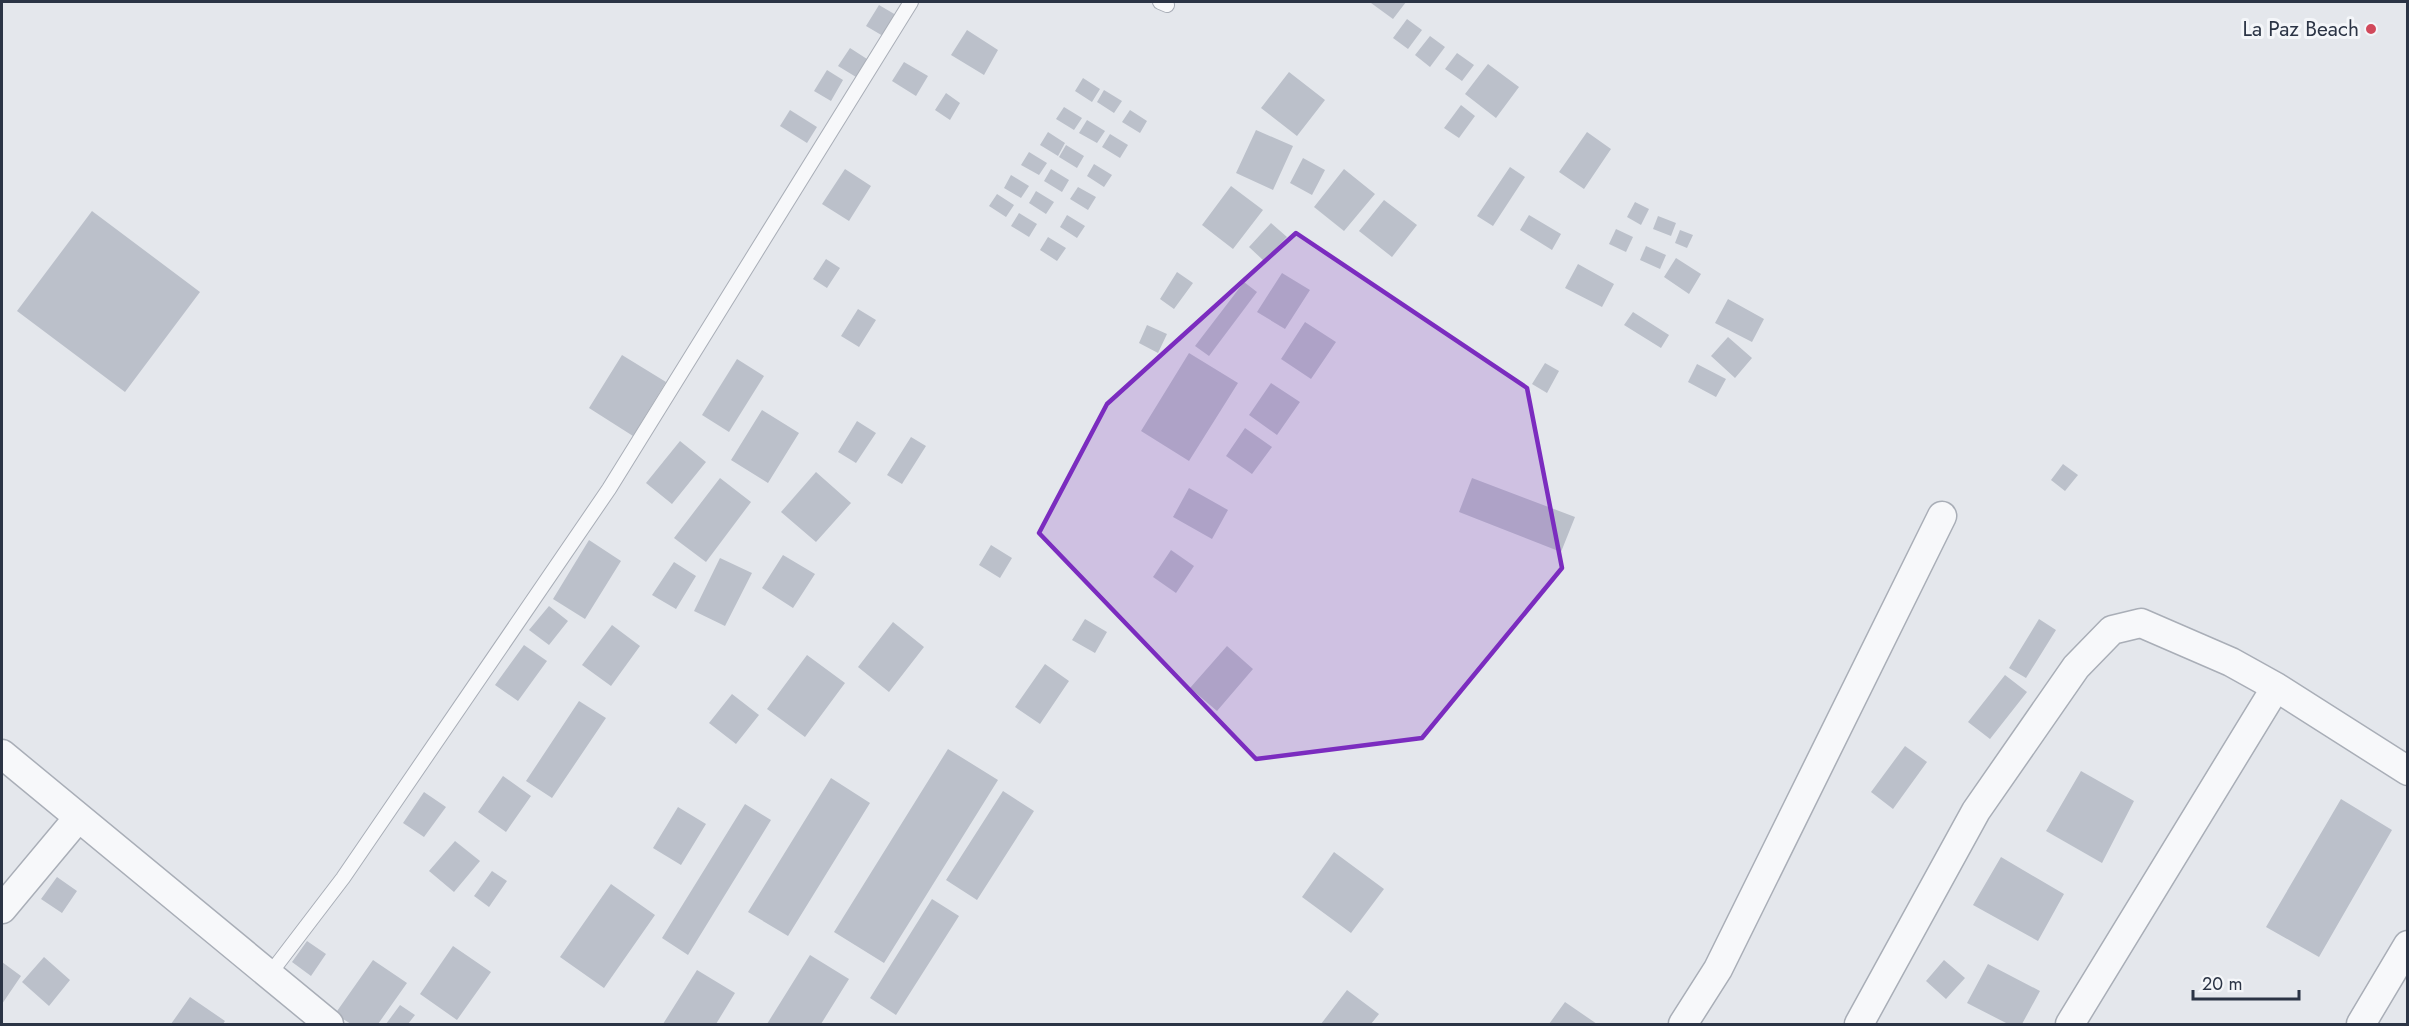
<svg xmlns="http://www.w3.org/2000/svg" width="2409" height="1026" font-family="Jost,sans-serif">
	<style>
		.building { fill: #bbc0ca }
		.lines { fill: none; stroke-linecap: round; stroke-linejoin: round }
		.service-casing { stroke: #a9aeb7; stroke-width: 16 }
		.minor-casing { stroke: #a9aeb7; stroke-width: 31 }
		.service { stroke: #f7f8fa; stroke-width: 14 }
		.minor { stroke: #f7f8fa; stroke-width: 28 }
		.marked { fill: #7b2cbf; fill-opacity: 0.2; stroke: #7b2cbf; stroke-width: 4.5; stroke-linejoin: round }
		.poi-dot { fill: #d1495b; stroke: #f4f6f9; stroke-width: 2 }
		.labels { text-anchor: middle; stroke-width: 6; stroke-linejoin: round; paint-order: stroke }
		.poi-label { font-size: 21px; fill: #2b3445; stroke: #f4f6f9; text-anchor: end }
	</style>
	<rect width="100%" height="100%" fill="#e4e7ec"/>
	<!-- building -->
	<path class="building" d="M 1372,2 L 1406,2 L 1393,19 L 1371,3 Z
		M 879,5 L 896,15 L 883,36 L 866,26 Z
		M 1407,19 L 1422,30 L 1408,49 L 1393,38 Z
		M 967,30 L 998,50 L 984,75 L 951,55 Z
		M 1430,36 L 1445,47 L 1430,67 L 1415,55 Z
		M 850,48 L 867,59 L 856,77 L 838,66 Z
		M 1457,53 L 1474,65 L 1462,81 L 1445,69 Z
		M 904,62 L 928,76 L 916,96 L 892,81 Z
		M 1488,64 L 1519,87 L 1496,118 L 1465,94 Z
		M 827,70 L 843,80 L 831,101 L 814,91 Z
		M 1289,72 L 1325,100 L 1297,136 L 1261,108 Z
		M 1083,78 L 1100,89 L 1092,102 L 1075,91 Z
		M 1104,90 L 1122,101 L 1114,113 L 1097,102 Z
		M 946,93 L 960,103 L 950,120 L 935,110 Z
		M 1461,105 L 1475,116 L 1459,138 L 1444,128 Z
		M 1064,107 L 1082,118 L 1074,130 L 1056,119 Z
		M 790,110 L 817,127 L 807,143 L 780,126 Z
		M 1130,110 L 1147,121 L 1140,133 L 1122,122 Z
		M 1087,120 L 1105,131 L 1097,143 L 1079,133 Z
		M 1256,130 L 1293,146 L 1273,190 L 1236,173 Z
		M 1048,132 L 1065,143 L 1058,156 L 1040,145 Z
		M 1587,132 L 1611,149 L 1584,189 L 1559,172 Z
		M 1110,134 L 1128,145 L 1120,158 L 1102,147 Z
		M 1066,145 L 1084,156 L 1077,168 L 1059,157 Z
		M 1029,152 L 1047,163 L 1039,175 L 1021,165 Z
		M 1303,158 L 1325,170 L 1312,195 L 1290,183 Z
		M 1094,164 L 1112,175 L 1104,187 L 1087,176 Z
		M 1510,167 L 1525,177 L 1493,226 L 1477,216 Z
		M 845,169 L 871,186 L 849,221 L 822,204 Z
		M 1051,169 L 1069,180 L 1062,192 L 1044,181 Z
		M 1344,169 L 1375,194 L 1344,231 L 1314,207 Z
		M 1011,175 L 1029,186 L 1021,198 L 1004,188 Z
		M 1231,186 L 1263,210 L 1233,249 L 1202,225 Z
		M 1078,187 L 1096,197 L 1088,210 L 1070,199 Z
		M 1036,191 L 1054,202 L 1046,214 L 1029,203 Z
		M 997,194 L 1014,205 L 1006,217 L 989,206 Z
		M 1384,200 L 1417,225 L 1392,257 L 1359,231 Z
		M 1635,202 L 1649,209 L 1641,225 L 1627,217 Z
		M 92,211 L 200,292 L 125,392 L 17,311 Z
		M 1019,213 L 1037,224 L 1029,237 L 1011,226 Z
		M 1067,215 L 1085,226 L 1077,238 L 1060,227 Z
		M 1529,215 L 1561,234 L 1552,250 L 1520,230 Z
		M 1658,216 L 1676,223 L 1671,236 L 1653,229 Z
		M 1271,223 L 1287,237 L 1264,261 L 1249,247 Z
		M 1616,229 L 1633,237 L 1626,252 L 1609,244 Z
		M 1680,230 L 1693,235 L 1687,248 L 1675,243 Z
		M 1048,237 L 1066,248 L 1057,261 L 1040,250 Z
		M 1646,246 L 1666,255 L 1660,269 L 1640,260 Z
		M 1676,258 L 1701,274 L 1689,294 L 1664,277 Z
		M 826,259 L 840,268 L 827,288 L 813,279 Z
		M 1578,264 L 1614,284 L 1602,307 L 1565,288 Z
		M 1177,272 L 1193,283 L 1174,309 L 1160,299 Z
		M 1282,273 L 1310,290 L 1285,329 L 1257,312 Z
		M 1244,282 L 1257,292 L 1209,356 L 1195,346 Z
		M 1728,299 L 1764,319 L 1752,342 L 1715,323 Z
		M 858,309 L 876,320 L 859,347 L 841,336 Z
		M 1633,312 L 1669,335 L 1661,348 L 1624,325 Z
		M 1305,322 L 1336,342 L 1311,379 L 1281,359 Z
		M 1147,325 L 1167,334 L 1158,353 L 1139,343 Z
		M 1728,337 L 1752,358 L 1735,378 L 1711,356 Z
		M 1189,353 L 1238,383 L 1189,461 L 1141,431 Z
		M 622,355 L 666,382 L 633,436 L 589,408 Z
		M 737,359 L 764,376 L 729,432 L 702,415 Z
		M 1545,363 L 1559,371 L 1547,393 L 1532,384 Z
		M 1697,364 L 1726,379 L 1716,397 L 1688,382 Z
		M 1271,383 L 1300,402 L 1277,435 L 1249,415 Z
		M 762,410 L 799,433 L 768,483 L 731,460 Z
		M 857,421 L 876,433 L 856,463 L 838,452 Z
		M 1245,428 L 1272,447 L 1252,474 L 1226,456 Z
		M 911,437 L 926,446 L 902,484 L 887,475 Z
		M 680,441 L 706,462 L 672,504 L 646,483 Z
		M 2063,464 L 2078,475 L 2065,491 L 2051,480 Z
		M 816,472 L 851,503 L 816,542 L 781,512 Z
		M 720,478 L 751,502 L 706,562 L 674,538 Z
		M 1472,478 L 1575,517 L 1561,552 L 1459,512 Z
		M 1189,488 L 1228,510 L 1212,539 L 1173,517 Z
		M 589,540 L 621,561 L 585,619 L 553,599 Z
		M 991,545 L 1012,558 L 1000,578 L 979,565 Z
		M 1171,550 L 1194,566 L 1176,593 L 1153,577 Z
		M 783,555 L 815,574 L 793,608 L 762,588 Z
		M 720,558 L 752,573 L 725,626 L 694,611 Z
		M 674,562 L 696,576 L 676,609 L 652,595 Z
		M 549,606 L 568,621 L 549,645 L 529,630 Z
		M 1085,619 L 1107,632 L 1095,653 L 1072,640 Z
		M 2039,619 L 2056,630 L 2026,678 L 2009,668 Z
		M 893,622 L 924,647 L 889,692 L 858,667 Z
		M 612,625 L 640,646 L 611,686 L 582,665 Z
		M 524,645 L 547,661 L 518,701 L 495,685 Z
		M 1227,646 L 1253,669 L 1217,711 L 1190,688 Z
		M 807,655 L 845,683 L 805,737 L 767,709 Z
		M 1045,664 L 1069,681 L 1040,724 L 1015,707 Z
		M 2005,675 L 2027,692 L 1990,739 L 1968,722 Z
		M 732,694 L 759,715 L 736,744 L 709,723 Z
		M 579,701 L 606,718 L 552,798 L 526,781 Z
		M 1905,746 L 1927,762 L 1893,809 L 1871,792 Z
		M 948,749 L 998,780 L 884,963 L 834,932 Z
		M 2081,771 L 2134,801 L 2102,863 L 2046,831 Z
		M 503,776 L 531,796 L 506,832 L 478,812 Z
		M 831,778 L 870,803 L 788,936 L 748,912 Z
		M 1003,791 L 1034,811 L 977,900 L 946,880 Z
		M 424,792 L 446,807 L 424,837 L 403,823 Z
		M 2341,799 L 2392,830 L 2319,957 L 2266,927 Z
		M 745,804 L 771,820 L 688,955 L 662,938 Z
		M 678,807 L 706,824 L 681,865 L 653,848 Z
		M 455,841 L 480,861 L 454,892 L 429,871 Z
		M 1334,852 L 1384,889 L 1351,933 L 1302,897 Z
		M 2001,857 L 2064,894 L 2038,941 L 1973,905 Z
		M 492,871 L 507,881 L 489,907 L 474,896 Z
		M 57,877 L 77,891 L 62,913 L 41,899 Z
		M 611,884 L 655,915 L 604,988 L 560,957 Z
		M 932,899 L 959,916 L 896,1015 L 870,998 Z
		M 307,941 L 326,954 L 311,976 L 292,962 Z
		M 453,946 L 491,972 L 457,1020 L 420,994 Z
		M 810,955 L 849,979 L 821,1024 L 767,1024 Z
		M 44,957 L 70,980 L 49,1006 L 22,982 Z
		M 373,960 L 407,983 L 378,1024 L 351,1024 L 335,1014 Z
		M 1944,960 L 1965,978 L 1946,999 L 1926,981 Z
		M 2,962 L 21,976 L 2,1004 Z
		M 1988,964 L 2040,991 L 2022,1024 L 2008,1024 L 1967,1003 Z
		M 697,970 L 735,993 L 716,1024 L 663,1024 Z
		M 1347,990 L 1379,1014 L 1371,1024 L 1321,1024 Z
		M 190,997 L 225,1021 L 223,1024 L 171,1024 Z
		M 1565,1002 L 1597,1024 L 1549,1024 Z
		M 400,1005 L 415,1015 L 408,1024 L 386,1024 Z"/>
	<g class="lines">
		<!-- service casing -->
		<g class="service-casing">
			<path id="service" d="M 1160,2 L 1167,5
				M 269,975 L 343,878 L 609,489 L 911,2"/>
		</g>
		<!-- minor casing -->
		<g class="minor-casing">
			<path id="minor" d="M 2,754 L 329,1024
				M 2,909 L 78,818
				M 1683,1024 L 1718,969 L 1942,516
				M 1859,1024 L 1976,811 L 2076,667 L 2112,630 L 2141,623 L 2231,662 L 2276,687 L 2408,771
				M 2070,1024 L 2276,687
				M 2361,1024 L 2408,945"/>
		</g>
		<!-- service -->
		<use href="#service" class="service"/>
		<!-- minor -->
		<use href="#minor" class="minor"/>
	</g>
	<!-- marked area -->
	<path class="marked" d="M 1296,233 L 1527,388 L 1562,568 L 1422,738 L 1256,759 L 1039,533 L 1107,404 Z"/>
	<!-- markers -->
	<circle class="poi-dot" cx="2371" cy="29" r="6"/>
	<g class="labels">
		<!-- poi labels -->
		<g class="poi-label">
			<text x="2359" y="36">La Paz Beach</text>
		</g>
	</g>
	<!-- border -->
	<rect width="2409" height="1026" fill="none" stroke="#2b3445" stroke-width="6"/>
	<!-- scale -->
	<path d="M2193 990v9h106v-9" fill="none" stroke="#2b3445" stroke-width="3"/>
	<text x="2202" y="990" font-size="18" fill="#2b3445" stroke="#f4f6f9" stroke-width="4.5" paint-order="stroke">20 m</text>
</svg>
